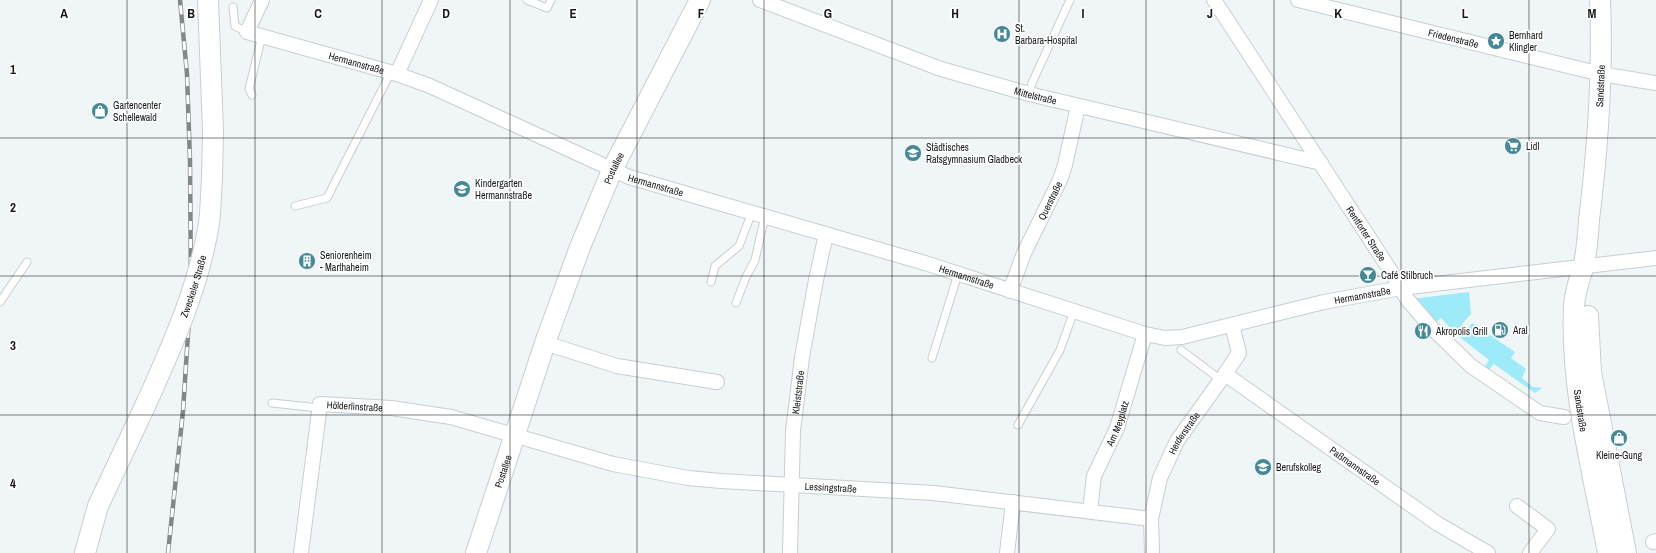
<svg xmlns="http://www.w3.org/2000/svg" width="1656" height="553" font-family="'Archivo Narrow',sans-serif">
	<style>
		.green { fill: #9deaf8 }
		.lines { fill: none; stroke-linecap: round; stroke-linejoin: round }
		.lane-casing { stroke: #c8cecf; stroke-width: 9 }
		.street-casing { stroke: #c8cecf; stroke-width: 16 }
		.secondary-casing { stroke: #c8cecf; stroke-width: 22 }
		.lane { stroke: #fff; stroke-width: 7 }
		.street { stroke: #fff; stroke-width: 14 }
		.secondary { stroke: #fff; stroke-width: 20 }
		.rail-casing { stroke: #838789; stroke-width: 4.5 }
		.rail { stroke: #fff; stroke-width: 3; stroke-dasharray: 9; stroke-linecap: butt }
		.secondary-bridge-casing { stroke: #c8cecf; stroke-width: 22; stroke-linecap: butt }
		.secondary-bridge { stroke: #fff; stroke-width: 20 }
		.grid { fill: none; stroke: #161819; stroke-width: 1; stroke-opacity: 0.55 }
		.labels { text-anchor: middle; stroke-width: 3.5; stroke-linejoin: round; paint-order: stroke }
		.poi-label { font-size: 10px; fill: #161819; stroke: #fff; text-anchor: start }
		.street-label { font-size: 10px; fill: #161819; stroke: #fff }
		.grid-label { font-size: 13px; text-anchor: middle; font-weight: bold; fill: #161819; stroke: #fff; stroke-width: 3.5; stroke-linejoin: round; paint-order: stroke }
	</style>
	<rect width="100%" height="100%" fill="#f0f6f8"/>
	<!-- green -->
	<path class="green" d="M 1469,292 L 1471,314 L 1462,324 L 1467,329 L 1472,323 L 1515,352 L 1511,358 L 1526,369 L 1522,378 L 1533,387 L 1542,388 L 1535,393 L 1494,364 L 1488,371 L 1484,368 L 1489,360 L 1457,335 L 1441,318 L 1434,324 L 1411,299 Z"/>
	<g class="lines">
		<!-- lane casing -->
		<g class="lane-casing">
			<path id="lane" d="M 527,0 L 547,8 L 551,0
				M 233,7 L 235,26 L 247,32
				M 1029,94 L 1032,83 L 1070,0
				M 252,95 L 249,89 L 262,36
				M 295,206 L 327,198 L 391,72
				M 711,282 L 715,266 L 739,246 L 752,212
				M 0,302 L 27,262
				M 736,303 L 746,277 L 755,260 L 765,216
				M 1181,350 L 1221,380
				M 932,358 L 958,274
				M 272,403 L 319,408
				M 1018,425 L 1060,350 L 1074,311"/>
		</g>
		<!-- street casing -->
		<g class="street-casing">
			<g id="street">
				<path id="s1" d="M 262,0 L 247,32 L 397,74 L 430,86 L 629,177 L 925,263 L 1145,334 L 1165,338 L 1182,337 L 1324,302 L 1401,288 L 1656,258"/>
				<path id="s2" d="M 760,0 L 941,69 L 1029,94 L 1321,163"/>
				<path id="s3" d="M 1214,0 L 1394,276 L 1407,299 L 1431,327 L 1471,366 L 1540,413 L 1564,417"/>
				<path id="s4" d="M 1298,0 L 1601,74 L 1656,83"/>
				<path d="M 397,74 L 431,0"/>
				<path id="s5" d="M 1010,291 L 1024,253 L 1060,180 L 1065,165 L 1078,106"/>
				<path d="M 545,343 L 617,366 L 717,382"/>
				<path id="s6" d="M 1225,374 L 1438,524 L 1488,553"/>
				<path d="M 1517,506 L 1548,529 L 1530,553"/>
				<path id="s7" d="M 1090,511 L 1094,476 L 1117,428 L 1145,334"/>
				<path d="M 1653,542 L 1656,541"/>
				<path id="s8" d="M 301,553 L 320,404 L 391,408 L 451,417 L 613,464 L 688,478 L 721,481 L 934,493 L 1151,519"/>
				<path id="s9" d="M 790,553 L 793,431 L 802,357 L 816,280 L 826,234"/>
				<path d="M 1007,553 L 1013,502"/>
				<path id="s10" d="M 1152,553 L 1151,519 L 1160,478 L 1177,441 L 1225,374 L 1239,353 L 1232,325"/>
			</g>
		</g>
		<!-- secondary casing -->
		<g class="secondary-casing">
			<g id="secondary">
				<path d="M 208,0 L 213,131 L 212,177"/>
				<path id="s11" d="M 1600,0 C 1603,73 1598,147 1589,220 C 1588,235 1587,252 1583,268 C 1579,282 1575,290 1574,306 C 1570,388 1593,472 1608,553"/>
				<path d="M 1588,316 L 1591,372 L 1626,553"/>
				<path d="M 85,553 L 98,506 L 146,404"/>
				<path id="s12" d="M 476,553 L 545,343 L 580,247 L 613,168 L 700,0"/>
			</g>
		</g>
		<!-- lane -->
		<use href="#lane" class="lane"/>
		<!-- street -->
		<use href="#street" class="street"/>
		<!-- secondary -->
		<use href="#secondary" class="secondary"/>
		<!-- rail casing -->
		<g class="rail-casing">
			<path id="rail" d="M 168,553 L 183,411 L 191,288 L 190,161 L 187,74 L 180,0"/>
		</g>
		<!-- rail -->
		<use href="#rail" class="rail"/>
		<!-- secondary-bridge casing -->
		<g class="secondary-bridge-casing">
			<g id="secondary-bridge">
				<path id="s13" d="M 146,404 C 172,346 199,287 209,223 C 211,208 211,192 212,177"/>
			</g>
		</g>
		<!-- secondary-bridge -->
		<use href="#secondary-bridge" class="secondary-bridge"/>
	</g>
	<!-- grid -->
	<path class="grid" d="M 127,0 L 127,553M 255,0 L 255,553M 382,0 L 382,553M 510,0 L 510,553M 637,0 L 637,553M 764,0 L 764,553M 892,0 L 892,553M 1019,0 L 1019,553M 1146,0 L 1146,553M 1274,0 L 1274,553M 1401,0 L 1401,553M 1529,0 L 1529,553M 0,138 L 1656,138M 0,276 L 1656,276M 0,415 L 1656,415"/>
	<!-- icons -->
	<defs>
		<g id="hospital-disc" transform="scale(0.9)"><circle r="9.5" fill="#438894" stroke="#fff"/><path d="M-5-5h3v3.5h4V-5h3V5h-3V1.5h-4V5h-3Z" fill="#fff"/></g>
		<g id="sight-disc" transform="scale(0.9)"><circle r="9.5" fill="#438894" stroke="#fff"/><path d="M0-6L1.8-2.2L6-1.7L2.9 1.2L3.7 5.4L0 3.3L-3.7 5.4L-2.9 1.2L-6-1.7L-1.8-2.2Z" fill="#fff"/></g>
		<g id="shop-disc" transform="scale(0.9)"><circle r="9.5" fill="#438894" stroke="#fff"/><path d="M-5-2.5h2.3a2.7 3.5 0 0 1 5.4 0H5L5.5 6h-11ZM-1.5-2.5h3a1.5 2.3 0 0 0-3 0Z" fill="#fff"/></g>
		<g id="supermarket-disc" transform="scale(0.9)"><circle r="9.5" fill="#438894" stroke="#fff"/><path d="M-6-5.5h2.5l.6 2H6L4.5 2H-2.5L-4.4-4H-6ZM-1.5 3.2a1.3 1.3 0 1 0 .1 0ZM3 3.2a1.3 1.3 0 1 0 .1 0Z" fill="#fff"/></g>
		<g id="school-disc" transform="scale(0.9)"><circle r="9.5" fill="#438894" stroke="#fff"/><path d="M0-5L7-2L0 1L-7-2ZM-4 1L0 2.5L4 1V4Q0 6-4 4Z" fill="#fff"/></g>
		<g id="building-disc" transform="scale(0.9)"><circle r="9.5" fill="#438894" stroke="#fff"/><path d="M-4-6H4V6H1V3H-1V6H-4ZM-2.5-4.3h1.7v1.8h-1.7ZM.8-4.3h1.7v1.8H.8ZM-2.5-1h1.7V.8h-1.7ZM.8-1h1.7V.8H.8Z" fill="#fff"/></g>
		<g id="bar-disc" transform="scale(0.9)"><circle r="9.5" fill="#438894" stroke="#fff"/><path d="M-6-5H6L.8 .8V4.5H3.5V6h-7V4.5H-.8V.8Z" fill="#fff"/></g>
		<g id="fuel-disc" transform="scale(0.9)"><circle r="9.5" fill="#438894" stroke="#fff"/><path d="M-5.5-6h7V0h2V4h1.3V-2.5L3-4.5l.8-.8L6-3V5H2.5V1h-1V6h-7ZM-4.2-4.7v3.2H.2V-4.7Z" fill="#fff"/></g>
		<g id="restaurant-disc" transform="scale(0.9)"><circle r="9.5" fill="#438894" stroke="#fff"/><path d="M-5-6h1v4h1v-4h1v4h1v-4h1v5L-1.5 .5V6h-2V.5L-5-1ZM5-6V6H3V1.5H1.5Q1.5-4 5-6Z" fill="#fff"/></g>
	</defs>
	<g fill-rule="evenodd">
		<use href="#hospital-disc" x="1002" y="34"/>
		<use href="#sight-disc" x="1496" y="41"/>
		<use href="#shop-disc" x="100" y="111"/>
		<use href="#supermarket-disc" x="1513" y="146"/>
		<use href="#school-disc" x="913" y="153"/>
		<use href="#school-disc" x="462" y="189"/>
		<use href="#building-disc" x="307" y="261"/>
		<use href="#bar-disc" x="1368" y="275"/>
		<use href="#fuel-disc" x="1500" y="330"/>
		<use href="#restaurant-disc" x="1423" y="331"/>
		<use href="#shop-disc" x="1619" y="438"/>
		<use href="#school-disc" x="1263" y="467"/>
	</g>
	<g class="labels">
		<!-- poi labels -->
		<g class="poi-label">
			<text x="1015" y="32">St.<tspan x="1015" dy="12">Barbara-Hospital</tspan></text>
			<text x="1509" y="39">Bernhard<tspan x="1509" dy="12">Klingler</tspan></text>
			<text x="113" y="109">Gartencenter<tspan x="113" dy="12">Schellewald</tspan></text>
			<text x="1526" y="150">Lidl</text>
			<text x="926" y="151">Städtisches<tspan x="926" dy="12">Ratsgymnasium Gladbeck</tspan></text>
			<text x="475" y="187">Kindergarten<tspan x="475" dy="12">Hermannstraße</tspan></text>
			<text x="320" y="259">Seniorenheim<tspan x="320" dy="12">- Marthaheim</tspan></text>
			<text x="1381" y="279">Café Stilbruch</text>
			<text x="1513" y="334">Aral</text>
			<text x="1436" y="335">Akropolis Grill</text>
			<text x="1619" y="459" text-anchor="middle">Kleine-Gung</text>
			<text x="1276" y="471">Berufskolleg</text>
		</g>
		<!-- street labels -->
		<g class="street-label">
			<text dy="4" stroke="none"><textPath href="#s4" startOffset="160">Friedenstraße</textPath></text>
			<text dy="4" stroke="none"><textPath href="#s1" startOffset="149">Hermannstraße</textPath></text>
			<text transform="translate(1600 86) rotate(-87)" y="4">Sandstraße</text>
			<text dy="4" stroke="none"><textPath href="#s2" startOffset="292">Mittelstraße</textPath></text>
			<text dy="4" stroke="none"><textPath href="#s12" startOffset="409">Postallee</textPath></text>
			<text dy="4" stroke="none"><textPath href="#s1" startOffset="473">Hermannstraße</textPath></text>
			<text dy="4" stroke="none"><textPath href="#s5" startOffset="99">Querstraße</textPath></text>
			<text dy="4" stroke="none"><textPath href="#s3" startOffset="279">Rentforter Straße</textPath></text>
			<text dy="4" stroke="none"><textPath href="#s1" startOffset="797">Hermannstraße</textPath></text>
			<text dy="4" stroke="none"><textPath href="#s13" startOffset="127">Zweckeler Straße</textPath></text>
			<text dy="4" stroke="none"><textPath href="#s1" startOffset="1207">Hermannstraße</textPath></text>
			<text dy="4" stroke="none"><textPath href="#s9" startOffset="161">Kleiststraße</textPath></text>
			<text dy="4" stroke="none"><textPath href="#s8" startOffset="185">Hölderlinstraße</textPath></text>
			<text dy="4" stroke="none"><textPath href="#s11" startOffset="413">Sandstraße</textPath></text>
			<text dy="4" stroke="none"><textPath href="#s7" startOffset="93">Am Meyplatz</textPath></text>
			<text dy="4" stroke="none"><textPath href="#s10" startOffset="127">Herderstraße</textPath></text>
			<text dy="4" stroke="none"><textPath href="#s6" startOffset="159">Paßmannstraße</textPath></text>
			<text dy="4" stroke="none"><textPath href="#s12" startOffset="86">Postallee</textPath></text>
			<text dy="4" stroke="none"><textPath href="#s8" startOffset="670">Lessingstraße</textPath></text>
		</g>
	</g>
	<g class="grid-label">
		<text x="64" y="18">A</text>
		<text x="191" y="18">B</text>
		<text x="318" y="18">C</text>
		<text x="446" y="18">D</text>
		<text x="573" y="18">E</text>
		<text x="701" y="18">F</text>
		<text x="828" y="18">G</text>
		<text x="955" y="18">H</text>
		<text x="1083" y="18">I</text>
		<text x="1210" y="18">J</text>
		<text x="1338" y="18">K</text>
		<text x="1465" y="18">L</text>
		<text x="1592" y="18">M</text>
		<text x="13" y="74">1</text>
		<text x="13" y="212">2</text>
		<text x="13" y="350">3</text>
		<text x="13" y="488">4</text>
	</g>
</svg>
